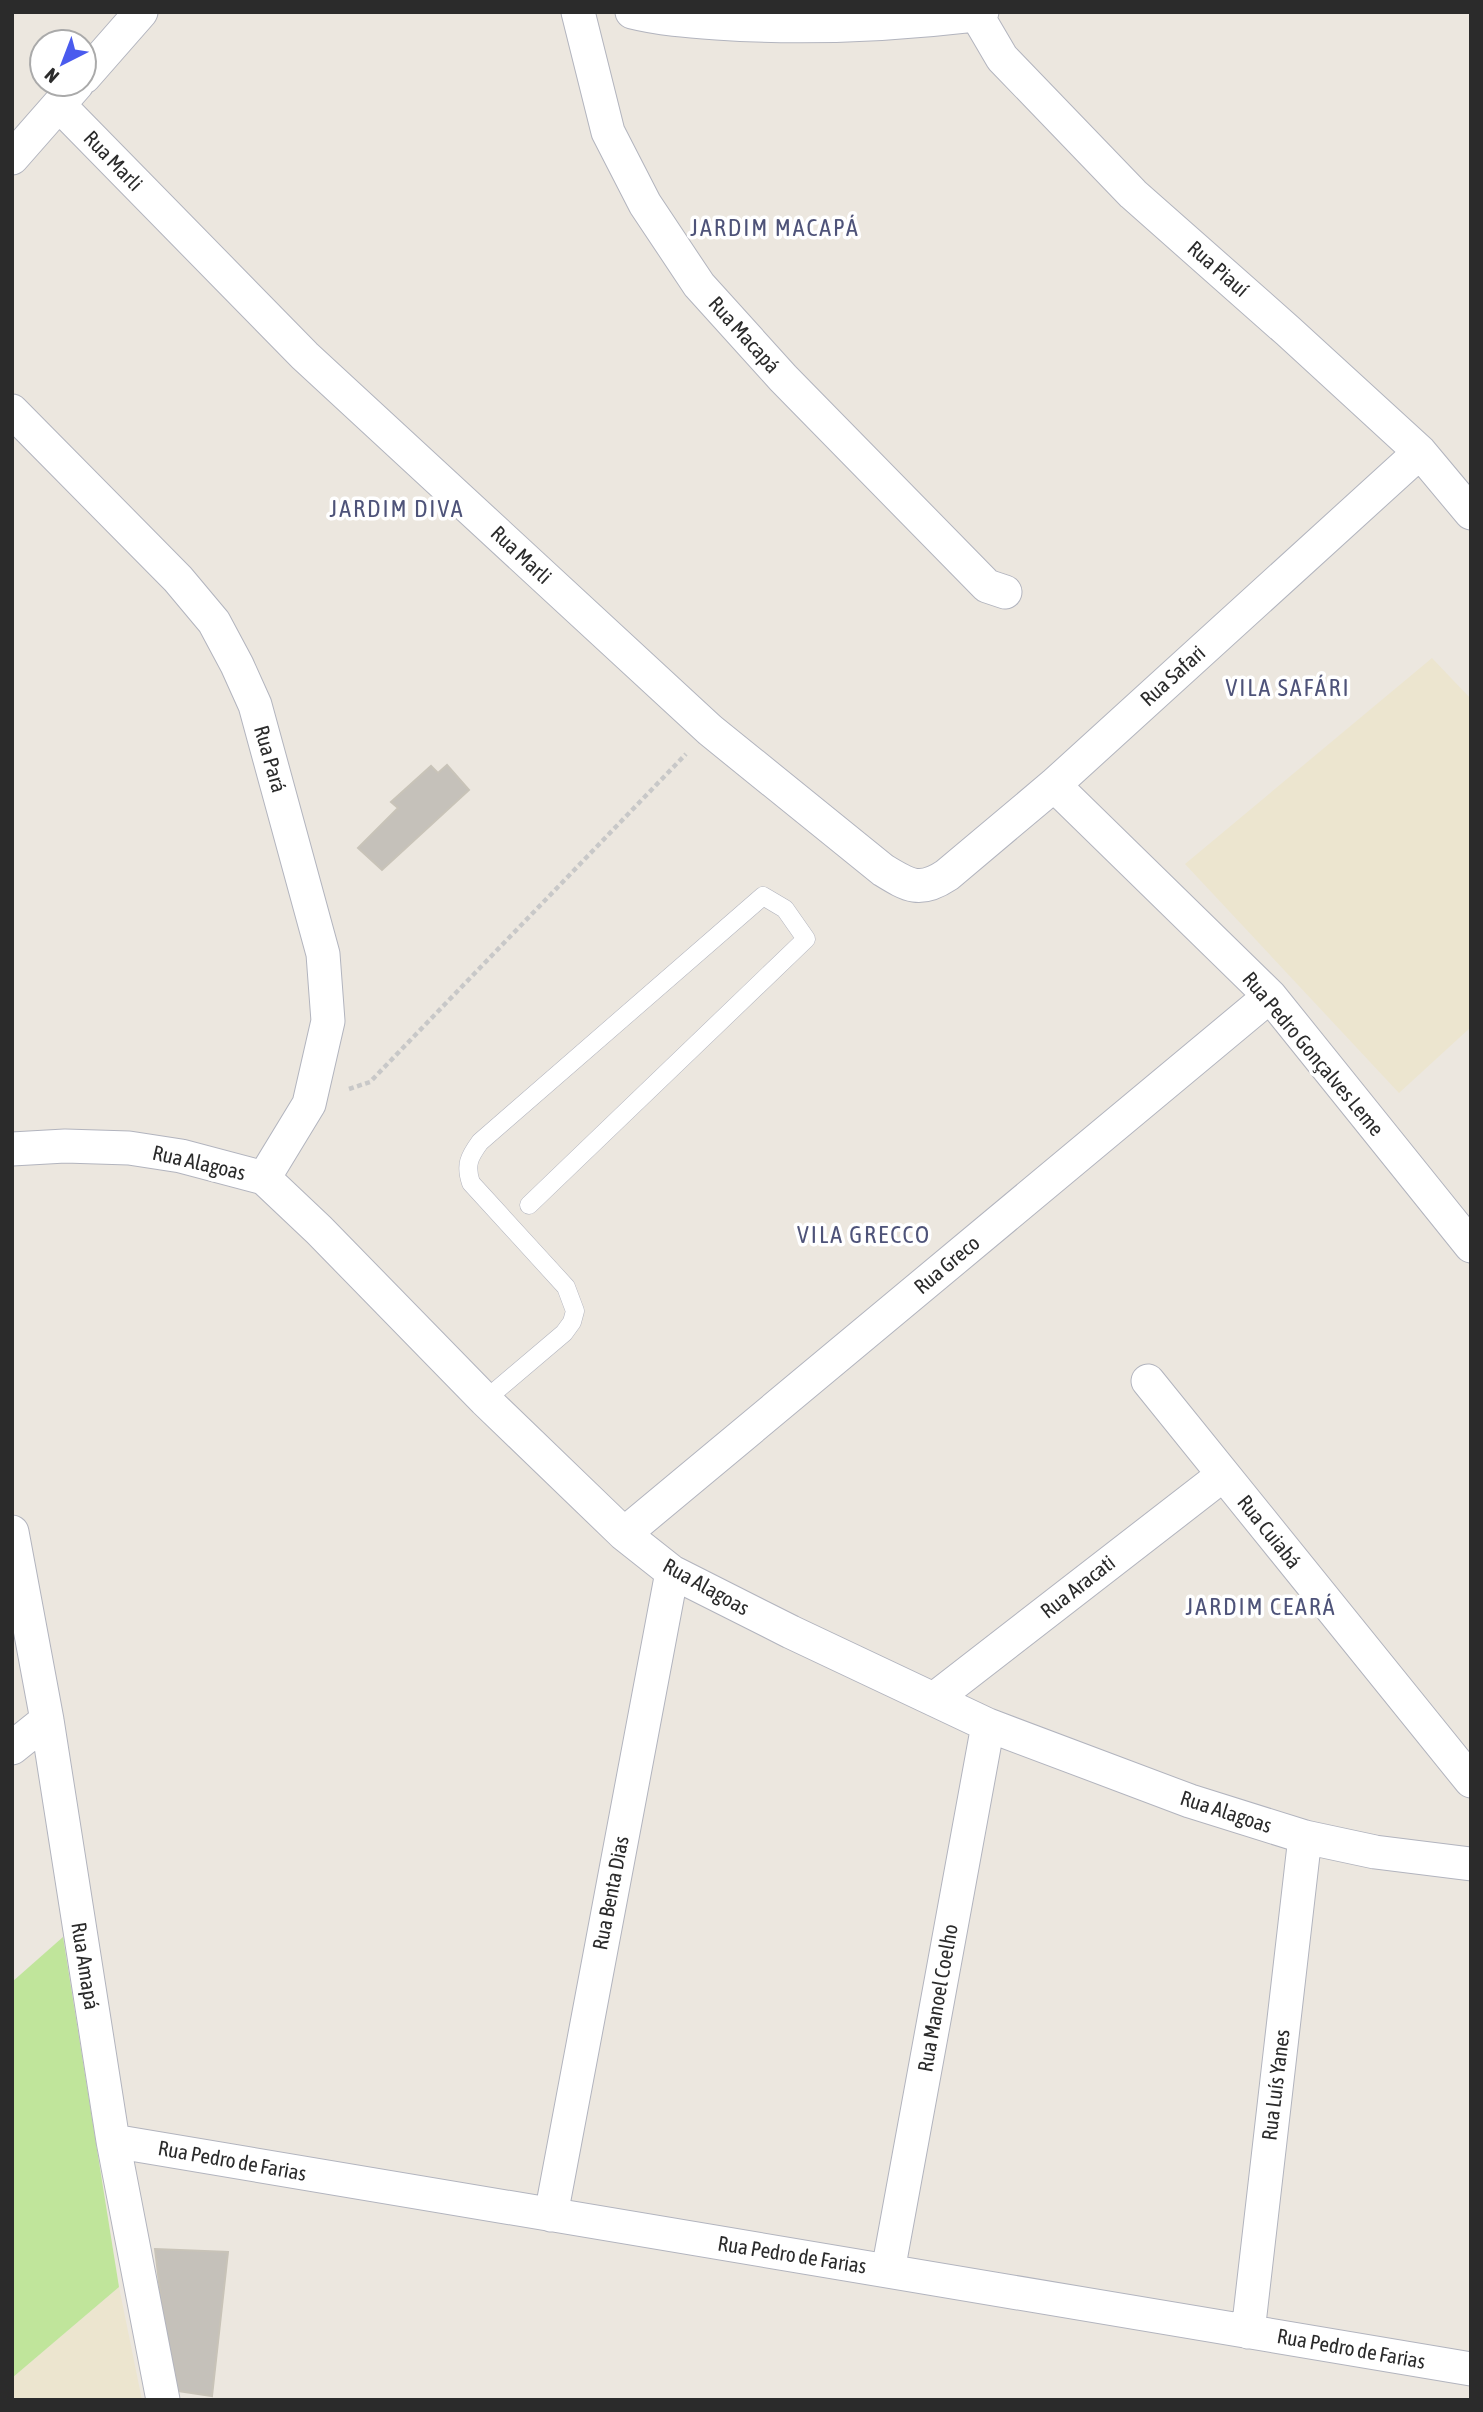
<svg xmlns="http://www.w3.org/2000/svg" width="1483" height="2412" font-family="'Asap Condensed',sans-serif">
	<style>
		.education { fill: #ece5cf }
		.pitch { fill: #c0e59b }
		.building { fill: #c5c1ba; stroke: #c8c3b8; stroke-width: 2 }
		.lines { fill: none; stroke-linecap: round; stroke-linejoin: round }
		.service-casing { stroke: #b2b4be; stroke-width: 19 }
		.minor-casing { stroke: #b2b4be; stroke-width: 35 }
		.path { stroke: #c8c8c8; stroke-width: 4.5; stroke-dasharray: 5 3.5; stroke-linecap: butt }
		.service { stroke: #fff; stroke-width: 18 }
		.minor { stroke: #fff; stroke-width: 33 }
		.labels { text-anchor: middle; stroke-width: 7; stroke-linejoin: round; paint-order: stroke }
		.street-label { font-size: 21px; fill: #2b2b2b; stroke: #fff }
		.quarter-label { font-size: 24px; letter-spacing: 2px; fill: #4e5379; stroke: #fff }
	</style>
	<rect width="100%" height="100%" fill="#ece7df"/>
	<!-- education -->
	<path class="education" d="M 1432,658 L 1471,699 L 1471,1027 L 1399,1093 L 1185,864 Z
		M 119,2287 L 142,2400 L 12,2400 L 12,2378 Z"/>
	<!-- pitch -->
	<path class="pitch" d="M 63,1937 L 119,2287 L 12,2378 L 12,1982 Z"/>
	<!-- building -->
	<path class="building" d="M 447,765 L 469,790 L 382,870 L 358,848 L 398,808 L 391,802 L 431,766 L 438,773 Z
		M 155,2249 L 228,2252 L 212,2396 L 172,2390 Z"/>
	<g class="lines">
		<!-- service casing -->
		<g class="service-casing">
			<path id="service" d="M 485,1400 L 564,1333 L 572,1322 L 575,1311 L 566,1287 L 471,1183 C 465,1165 469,1157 480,1142 L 763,896 L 785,909 L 806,939 L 529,1205"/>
		</g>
		<!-- minor casing -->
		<g class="minor-casing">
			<path id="minor" d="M 578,12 L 608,132 L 645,204 L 699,285 L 783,378 L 987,586 L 1005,592
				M 632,12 C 660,19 688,21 717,23 C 803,29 890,25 975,15 L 982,12
				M 975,12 L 1002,58 L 1133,194 L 1288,331 L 1420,452 L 1471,513
				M 84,77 L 141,12
				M 59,105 L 305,356 L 710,730 L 883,870 C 909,886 920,893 947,875 L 1054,785 L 1420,452
				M 12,158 L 77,84
				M 12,411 L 178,579 L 214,622 L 237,665 L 255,705 L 323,954 L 328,1021 L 309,1104 L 264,1178
				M 1054,785 L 1270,996 L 1471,1246
				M 12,1149 L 65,1146 L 129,1148 L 181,1156 L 264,1178 L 319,1230 L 485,1400 L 624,1534 L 672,1572 L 791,1632 L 988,1725 L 1190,1801 L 1305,1837 L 1375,1852 L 1471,1864
				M 1148,1381 L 1471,1781
				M 12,1532 L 47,1720 L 113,2141 L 163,2400
				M 624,1534 L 1270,996
				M 934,1699 L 1223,1475
				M 12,1748 L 47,1720
				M 113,2141 L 1471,2369
				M 551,2215 L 672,1572
				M 888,2271 L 988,1725
				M 1248,2332 L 1305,1837"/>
		</g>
		<!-- path -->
		<path class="path" d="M 349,1089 L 370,1082 L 686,754"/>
		<!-- service -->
		<use href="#service" class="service"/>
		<!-- minor -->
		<use href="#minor" class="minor"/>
	</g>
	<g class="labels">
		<!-- street labels -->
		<g class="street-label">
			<text transform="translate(113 161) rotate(46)" y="7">Rua Marli</text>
			<text transform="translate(1218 269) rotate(41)" y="7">Rua Piauí</text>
			<text transform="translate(744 335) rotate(48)" y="7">Rua Macapá</text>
			<text transform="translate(521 555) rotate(43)" y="7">Rua Marli</text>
			<text transform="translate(1173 676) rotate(-42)" y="7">Rua Safari</text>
			<text transform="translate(270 759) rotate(74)" y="7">Rua Pará</text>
			<text transform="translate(1313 1054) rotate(50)" y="7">Rua Pedro Gonçalves Leme</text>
			<text transform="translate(199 1163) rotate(13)" y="7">Rua Alagoas</text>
			<text transform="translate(947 1265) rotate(-40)" y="7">Rua Greco</text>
			<text transform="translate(1269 1532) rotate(51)" y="7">Rua Cuiabá</text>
			<text transform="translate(706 1587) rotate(29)" y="7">Rua Alagoas</text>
			<text transform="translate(1078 1587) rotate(-38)" y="7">Rua Aracati</text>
			<text transform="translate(1226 1812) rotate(18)" y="7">Rua Alagoas</text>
			<text transform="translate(611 1893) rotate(-79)" y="7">Rua Benta Dias</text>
			<text transform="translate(85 1966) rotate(81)" y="7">Rua Amapá</text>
			<text transform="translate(938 1998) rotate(-80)" y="7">Rua Manoel Coelho</text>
			<text transform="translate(1276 2085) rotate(-83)" y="7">Rua Luís Yanes</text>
			<text transform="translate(232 2161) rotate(10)" y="7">Rua Pedro de Farias</text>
			<text transform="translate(792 2255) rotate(9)" y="7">Rua Pedro de Farias</text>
			<text transform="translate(1351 2349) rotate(10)" y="7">Rua Pedro de Farias</text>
		</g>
		<!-- quarter labels -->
		<g class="quarter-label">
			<text x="775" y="236">JARDIM MACAPÁ</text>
			<text x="397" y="517">JARDIM DIVA</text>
			<text x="1288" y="696">VILA SAFÁRI</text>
			<text x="864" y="1243">VILA GRECCO</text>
			<text x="1261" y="1615">JARDIM CEARÁ</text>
		</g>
	</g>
	<!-- border -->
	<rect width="1483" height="2412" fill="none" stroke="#2b2b2b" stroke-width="28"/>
	<!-- north arrow -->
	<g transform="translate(63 63) rotate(222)"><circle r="33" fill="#ffffff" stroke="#aaaaaa" stroke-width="2"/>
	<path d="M0-5L12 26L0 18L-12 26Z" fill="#4a5bee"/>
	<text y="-10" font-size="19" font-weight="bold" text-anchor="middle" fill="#2b2b2b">N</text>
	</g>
</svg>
